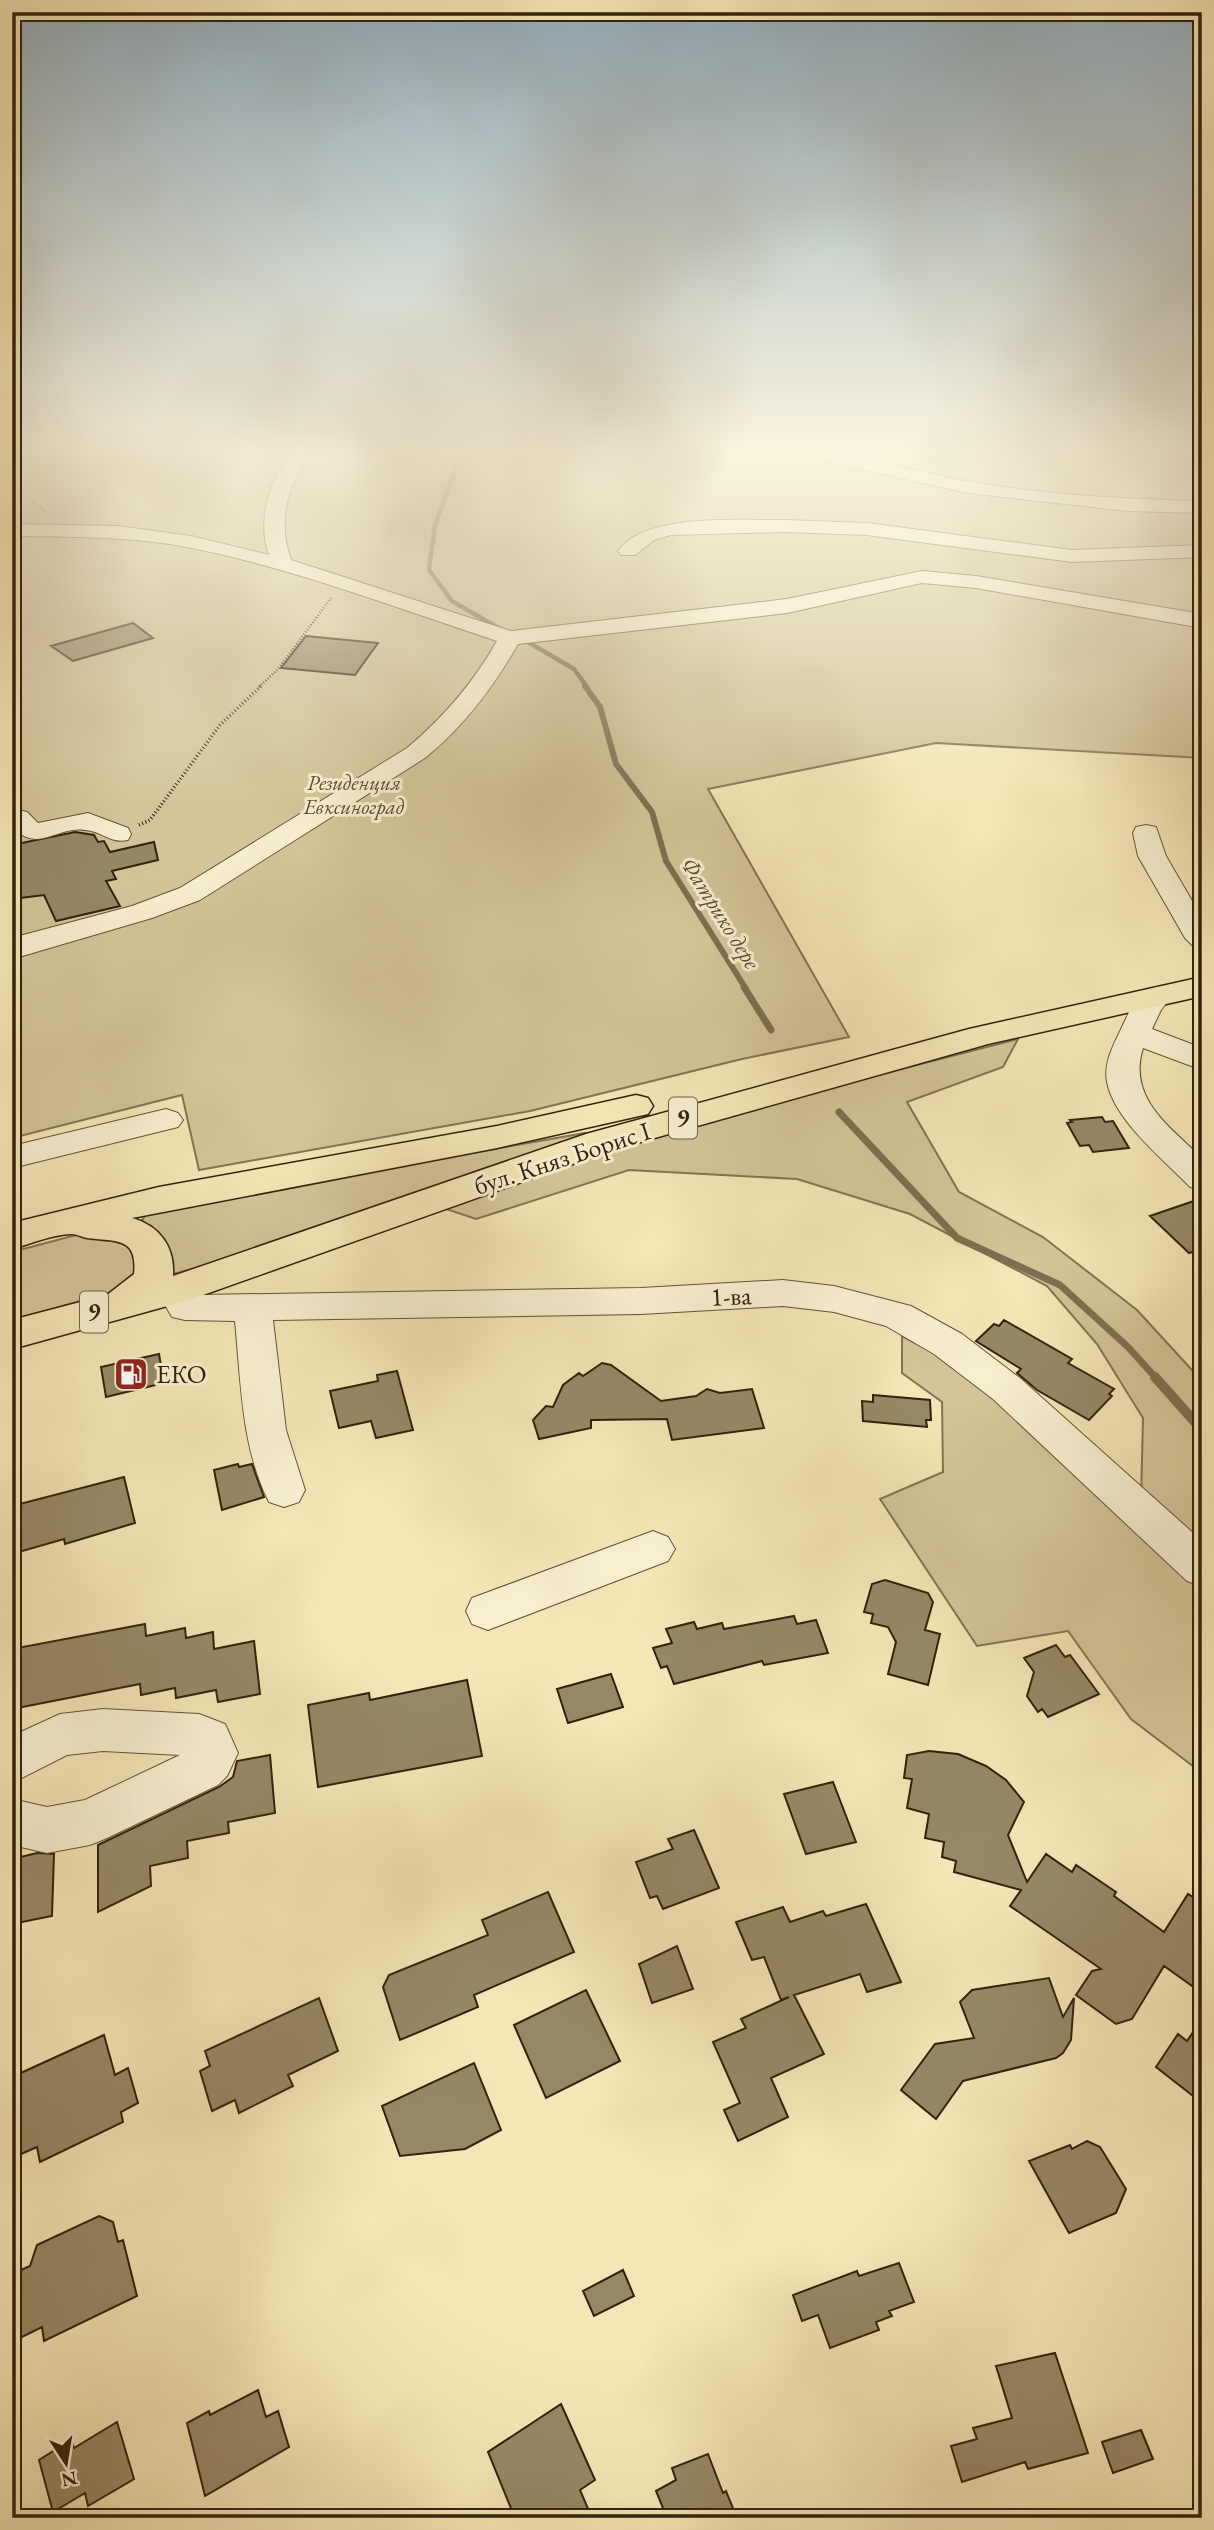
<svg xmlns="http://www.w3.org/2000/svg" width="1214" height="2530" font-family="'EB Garamond',serif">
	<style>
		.green { fill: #d3c599; stroke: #827453; stroke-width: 2 }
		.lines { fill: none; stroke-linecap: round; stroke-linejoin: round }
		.stream-far3 { stroke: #7e6f50; stroke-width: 4.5 }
		.stream-far2 { stroke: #7e6f50; stroke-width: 6 }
		.stream-far1 { stroke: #7e6f50; stroke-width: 7 }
		.stream { stroke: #7e6f50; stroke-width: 10 }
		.building { fill: #968865; stroke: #31220d; stroke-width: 2 }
		.minor-casing { stroke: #625337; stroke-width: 2 }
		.highway-casing { stroke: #31220d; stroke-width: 3 }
		.path-far1 { stroke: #31220d; stroke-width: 2.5; stroke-dasharray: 1 2; stroke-linecap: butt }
		.path { stroke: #31220d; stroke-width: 3.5; stroke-dasharray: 1 2.5; stroke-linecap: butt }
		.minor { fill: #f8efd0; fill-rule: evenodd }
		.highway { fill: #f4e6b6; fill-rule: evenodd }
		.labels { text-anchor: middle; stroke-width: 6; stroke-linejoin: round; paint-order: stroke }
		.far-park-label { font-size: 21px; font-style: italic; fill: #5a4b30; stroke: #f8efd0 }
		.far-water-label { font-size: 23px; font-style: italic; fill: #5e4f34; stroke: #f8efd0 }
		.shield { fill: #f8efd0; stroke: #6d6048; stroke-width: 2 }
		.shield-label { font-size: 24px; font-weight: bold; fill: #31220d }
		.street-label { font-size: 26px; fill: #31220d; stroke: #f8efd0 }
		.poi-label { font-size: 26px; fill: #31220d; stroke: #f8efd0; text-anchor: start }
	</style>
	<rect width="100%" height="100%" fill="#f4e6b6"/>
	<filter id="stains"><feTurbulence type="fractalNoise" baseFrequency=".00286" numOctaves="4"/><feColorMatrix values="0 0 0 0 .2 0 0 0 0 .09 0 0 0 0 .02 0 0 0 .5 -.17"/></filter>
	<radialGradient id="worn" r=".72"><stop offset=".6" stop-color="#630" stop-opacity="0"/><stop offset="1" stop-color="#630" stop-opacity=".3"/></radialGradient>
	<!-- green -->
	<path class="green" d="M 12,453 L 1202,453 L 1202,758 L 936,743 L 708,789 L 849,1037 L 742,1059 L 530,1111 L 199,1170 L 182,1095 L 12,1138 Z
		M 1018,1039 L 1003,1067 L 907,1102 L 959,1192 L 1043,1237 L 1137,1310 L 1202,1381 L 1202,1773 L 1131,1719 L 1068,1631 L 977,1646 L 880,1499 L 943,1472 L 942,1402 L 902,1373 L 902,1336 L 961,1367 L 1141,1499 L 1143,1418 L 1097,1344 L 1047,1286 L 910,1214 L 797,1179 L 629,1170 L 476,1219 L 446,1209 L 596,1153 L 712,1118 Z
		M 585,1133 L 587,1138 L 278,1246 L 162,1277 L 158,1233 L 142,1220 L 146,1215 L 420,1162 Z
		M 112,1232 L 143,1257 L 133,1279 L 117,1291 L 12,1320 L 12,1252 L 76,1235 Z"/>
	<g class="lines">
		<!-- stream-far3 -->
		<path class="stream-far3" d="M 455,453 L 453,476 L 435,525 L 429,570 L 452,601 L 500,629
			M 521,638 L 574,669 L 587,687"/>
		<!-- stream-far2 -->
		<path class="stream-far2" d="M 585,686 L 600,707 L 616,764 L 652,812 L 666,861 L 746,989"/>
		<!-- stream-far1 -->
		<path class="stream-far1" d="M 744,987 L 771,1030
			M 839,1112 L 957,1238 L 1060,1285 L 1128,1347 L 1156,1378"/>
		<!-- stream -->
		<path class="stream" d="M 1155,1377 L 1202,1430"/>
	</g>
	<!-- building -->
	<path class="building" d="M 133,623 L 153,638 L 73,661 L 51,646 Z
		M 306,636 L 378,643 L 355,675 L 281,668 Z
		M 75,832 L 94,835 L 98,842 L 104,841 L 110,852 L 154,842 L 158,860 L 112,871 L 116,879 L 106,881 L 120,906 L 56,921 L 44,895 L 12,899 L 12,845 Z
		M 1102,1117 L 1105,1122 L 1113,1121 L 1129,1148 L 1093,1152 L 1089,1145 L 1080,1146 L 1067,1123 L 1072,1122 L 1070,1120 Z
		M 1194,1201 L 1202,1208 L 1202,1249 L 1189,1253 L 1150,1216 Z
		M 1004,1320 L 1072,1359 L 1068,1363 L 1114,1389 L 1109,1394 L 1112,1396 L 1089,1420 L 1037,1390 L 1017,1373 L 1021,1369 L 976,1341 L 994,1324 L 999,1326 Z
		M 159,1354 L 164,1383 L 106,1397 L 101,1367 Z
		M 602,1363 L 611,1365 L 661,1401 L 696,1396 L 707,1389 L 720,1393 L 752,1389 L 764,1428 L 672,1440 L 667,1419 L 591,1420 L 591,1428 L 539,1439 L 533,1420 L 546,1406 L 553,1407 L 563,1385 L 579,1373 L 583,1376 Z
		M 397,1371 L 413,1430 L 376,1438 L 371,1421 L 339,1428 L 330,1391 L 378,1381 L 377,1375 Z
		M 873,1395 L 930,1400 L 931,1420 L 926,1420 L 927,1427 L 863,1421 L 862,1401 L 873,1402 Z
		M 238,1464 L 239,1467 L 252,1464 L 264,1497 L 222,1510 L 214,1470 Z
		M 124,1477 L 135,1523 L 65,1544 L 64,1539 L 12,1554 L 12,1506 Z
		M 885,1580 L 928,1593 L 933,1602 L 925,1630 L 940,1634 L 928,1685 L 888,1674 L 896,1642 L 888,1627 L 871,1623 L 873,1614 L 864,1612 L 872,1584 Z
		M 794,1616 L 797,1624 L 816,1620 L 828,1653 L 764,1665 L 762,1661 L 674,1684 L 667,1666 L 661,1668 L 653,1648 L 672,1643 L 666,1629 L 694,1622 L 697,1629 L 722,1623 L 724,1629 Z
		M 145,1624 L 146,1636 L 185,1628 L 186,1638 L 213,1632 L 214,1649 L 254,1641 L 260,1694 L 218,1702 L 216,1690 L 176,1698 L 175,1688 L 141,1695 L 140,1684 L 12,1709 L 12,1649 Z
		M 1056,1645 L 1065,1657 L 1070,1655 L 1099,1694 L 1048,1717 L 1042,1709 L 1038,1712 L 1027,1696 L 1034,1672 L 1024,1658 Z
		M 611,1674 L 623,1707 L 568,1723 L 557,1689 Z
		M 467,1680 L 482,1756 L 318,1787 L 308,1705 L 369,1693 L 370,1700 Z
		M 929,1751 L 958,1754 L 986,1766 L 1006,1780 L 1024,1802 L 1008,1835 L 1027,1882 L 1046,1854 L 1072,1872 L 1076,1865 L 1116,1892 L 1114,1896 L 1164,1932 L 1188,1894 L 1202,1903 L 1202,1993 L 1164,1966 L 1132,2019 L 1116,2024 L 1076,1995 L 1092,1971 L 1101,1969 L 1010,1906 L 1021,1890 L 954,1872 L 956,1861 L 942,1857 L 944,1842 L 925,1838 L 929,1814 L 907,1808 L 912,1779 L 904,1778 L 907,1755 Z
		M 270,1755 L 275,1813 L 228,1822 L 229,1833 L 187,1841 L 188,1858 L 150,1866 L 151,1886 L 98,1912 L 98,1845 L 219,1787 L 233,1777 L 237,1761 Z
		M 833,1782 L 856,1842 L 806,1854 L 784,1794 Z
		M 694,1830 L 719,1888 L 663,1909 L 657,1896 L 650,1898 L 636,1862 L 673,1849 L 668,1839 Z
		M 37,1853 L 54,1854 L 52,1916 L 12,1924 L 12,1859 Z
		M 548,1892 L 574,1952 L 474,1995 L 478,2007 L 400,2040 L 383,1987 L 389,1975 L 488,1935 L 482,1920 Z
		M 866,1904 L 901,1982 L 867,1992 L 860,1974 L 794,1995 L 824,2054 L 771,2078 L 788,2117 L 738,2141 L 724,2110 L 740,2103 L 713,2042 L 746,2028 L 741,2019 L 789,1997 L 781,2000 L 764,1957 L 752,1960 L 736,1922 L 783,1907 L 790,1922 L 823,1911 L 826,1916 Z
		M 677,1946 L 693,1989 L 652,2003 L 639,1964 Z
		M 1049,1978 L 1063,2017 L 1074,1998 L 1071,2040 L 1063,2053 L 1056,2058 L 963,2081 L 936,2119 L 901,2090 L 935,2044 L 974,2038 L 960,2002 L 972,1990 Z
		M 586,1990 L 620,2061 L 546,2098 L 514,2025 Z
		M 319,1998 L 338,2051 L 288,2075 L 293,2086 L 239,2113 L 235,2100 L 212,2111 L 200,2071 L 210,2066 L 205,2051 Z
		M 1202,2019 L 1202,2103 L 1156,2067 L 1178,2034 L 1187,2041 Z
		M 104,2035 L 115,2075 L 128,2068 L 138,2103 L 121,2112 L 123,2122 L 40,2162 L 37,2147 L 21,2154 L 12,2114 L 12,2077 Z
		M 474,2063 L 501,2130 L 465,2149 L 400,2156 L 382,2106 Z
		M 1087,2141 L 1100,2147 L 1126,2189 L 1116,2213 L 1069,2233 L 1029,2161 L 1070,2145 L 1072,2149 Z
		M 99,2216 L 113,2222 L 118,2242 L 123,2240 L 137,2296 L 44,2341 L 42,2327 L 12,2342 L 12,2274 L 30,2266 L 37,2245 Z
		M 899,2263 L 914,2302 L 889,2311 L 892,2316 L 876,2322 L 879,2330 L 830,2348 L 818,2315 L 802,2321 L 793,2295 L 857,2271 L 859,2276 Z
		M 623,2270 L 634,2296 L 594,2316 L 583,2291 Z
		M 1055,2353 L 1088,2453 L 1028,2469 L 1025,2462 L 962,2482 L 951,2446 L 977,2439 L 973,2428 L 1012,2418 L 996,2366 Z
		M 258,2390 L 266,2417 L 278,2411 L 289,2447 L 205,2496 L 187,2423 L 209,2411 L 210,2415 Z
		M 561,2404 L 595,2480 L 580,2490 L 592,2518 L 515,2518 L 488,2452 Z
		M 117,2422 L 134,2479 L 88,2506 L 85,2493 L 53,2512 L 39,2460 L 71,2440 L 74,2448 Z
		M 1141,2430 L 1153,2459 L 1113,2473 L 1102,2442 Z
		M 708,2454 L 723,2493 L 726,2491 L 737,2518 L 667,2518 L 656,2491 L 676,2480 L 672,2468 Z"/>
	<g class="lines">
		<!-- minor casing -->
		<g class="minor-casing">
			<path id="minor" d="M 292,453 L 311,453 C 287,486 277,521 291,560 L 511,631 L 787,599 L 922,571 L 976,576 L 1202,614 L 1202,628 L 976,588 L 922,583 L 787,613 L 518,644 C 493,688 464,726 425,758 L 200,900 L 152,918 L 12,959 L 12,938 L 132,906 L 180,888 L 407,748 C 444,717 473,683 497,641 C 396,608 296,569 192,548 C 133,536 72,537 12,536 L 12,524 L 118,526 L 191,536 L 269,555 C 257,521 269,480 292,453 Z
				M 803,453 C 858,452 912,471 966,481 C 1043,495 1124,499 1202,501 L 1202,513 L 1128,511 L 968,493 L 812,458 Z
				M 786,520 L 867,523 L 1072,550 L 1202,545 L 1202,557 L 1072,562 L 867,535 L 786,532 L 671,535 L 654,540 L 635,555 L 621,555 L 618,551 C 646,512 741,521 786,520 Z
				M 18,810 L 27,812 L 38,823 L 88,813 L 128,828 L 131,834 L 128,840 C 110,844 102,831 85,830 C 56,826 39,854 12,827 L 12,811 Z
				M 1146,825 L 1156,827 L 1166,856 L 1202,918 L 1202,948 L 1192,945 L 1185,938 L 1138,856 L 1133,833 L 1136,827 Z
				M 1157,987 L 1168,990 L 1172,996 L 1161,1010 L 1152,1029 L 1202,1048 L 1202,1070 L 1143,1048 C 1127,1098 1170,1127 1202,1158 L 1202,1190 L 1190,1187 C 1164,1160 1114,1120 1107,1082 C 1103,1062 1115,1042 1123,1025 C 1131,1008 1137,992 1157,987 Z
				M 166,1109 L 178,1113 L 183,1120 L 178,1127 L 12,1168 L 12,1146 Z
				M 175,1277 L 188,1281 L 196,1294 L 200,1295 L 641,1288 L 783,1280 L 834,1286 L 911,1306 L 962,1334 L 1021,1379 L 1202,1541 L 1202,1586 L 1187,1581 L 993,1399 L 934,1354 L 886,1326 L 834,1312 L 783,1306 L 641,1314 L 273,1320 L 286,1430 L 305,1490 L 299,1502 L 284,1507 L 269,1502 C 241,1447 241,1381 235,1321 L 185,1320 L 172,1317 L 156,1290 L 162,1281 Z
				M 653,1531 L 668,1537 L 675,1549 L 668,1561 L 488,1630 L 472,1624 L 466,1611 L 472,1598 Z
				M 103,1709 L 199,1714 L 225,1724 L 238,1753 L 227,1776 L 218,1785 L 107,1838 L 90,1845 L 47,1853 L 12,1845 L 12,1799 L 47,1807 L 85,1800 L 180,1755 L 103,1751 L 67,1755 L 12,1783 L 12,1736 L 60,1714 Z"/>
		</g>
		<!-- highway casing -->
		<g class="highway-casing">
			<path id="highway" d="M 1202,977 L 1202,996 L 988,1044 L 612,1150 L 189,1300 L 12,1349 L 12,1320 L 107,1295 L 134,1274 C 138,1236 115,1242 87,1238 C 82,1237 76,1234 72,1234 C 53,1234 30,1244 12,1249 L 12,1223 L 159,1187 L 497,1126 L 636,1095 L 648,1098 L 653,1106 L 648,1114 L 497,1148 L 132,1218 C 160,1226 175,1247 173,1276 L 586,1134 L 969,1029 Z"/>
		</g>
		<!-- path-far1 -->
		<path class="path-far1" d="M 30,500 L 46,512
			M 259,687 L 279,668 L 331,598"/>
		<!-- path -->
		<path class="path" d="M 139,825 L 150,820 L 220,725 L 261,686"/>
		<!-- minor -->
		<use href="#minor" class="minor"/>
		<!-- highway -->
		<use href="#highway" class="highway"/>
	</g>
	<!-- sky -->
	<linearGradient id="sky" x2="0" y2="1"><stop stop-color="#92adbd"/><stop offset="0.56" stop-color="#faf4de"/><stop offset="1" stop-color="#faf4de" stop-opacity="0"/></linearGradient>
	<rect width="1214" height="807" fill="url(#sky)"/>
	<!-- icons -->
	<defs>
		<g id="fuel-square" transform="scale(1.75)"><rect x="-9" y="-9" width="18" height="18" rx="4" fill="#8f2418" stroke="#f8efd0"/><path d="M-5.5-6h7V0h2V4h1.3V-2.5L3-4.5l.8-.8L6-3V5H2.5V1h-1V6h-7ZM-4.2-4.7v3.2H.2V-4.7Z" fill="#fff"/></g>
	</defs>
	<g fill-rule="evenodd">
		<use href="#fuel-square" x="131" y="1374"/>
	</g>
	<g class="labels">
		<!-- far-park labels -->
		<g class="far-park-label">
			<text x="354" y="790">Резиденция<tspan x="354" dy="24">Евксиноград</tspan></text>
		</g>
		<!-- far-water labels -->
		<g class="far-water-label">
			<text transform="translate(721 913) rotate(58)" y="8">Фатрико дере</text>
		</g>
		<!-- shield labels -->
		<g class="shield">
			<rect x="669" y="1097.5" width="28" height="41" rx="5"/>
			<rect x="80" y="1291.5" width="28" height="41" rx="5"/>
		</g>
		<g class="shield-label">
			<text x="683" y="1126">9</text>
			<text x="94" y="1320">9</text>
		</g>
		<!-- street labels -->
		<g class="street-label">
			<text transform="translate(562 1158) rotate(-18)" y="9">бул. Княз Борис I</text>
			<text transform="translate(731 1296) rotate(-3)" y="9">1-ва</text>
		</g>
		<!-- poi labels -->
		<g class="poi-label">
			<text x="156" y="1383">ЕКО</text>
		</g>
	</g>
	<!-- margin -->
	<rect width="1214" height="2530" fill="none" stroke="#f4e6b6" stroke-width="42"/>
	<rect x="14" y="14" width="1186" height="2502" fill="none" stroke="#31220d" stroke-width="3.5"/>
	<rect x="21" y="21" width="1172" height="2488" fill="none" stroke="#31220d" stroke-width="2"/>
	<!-- north arrow -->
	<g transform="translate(66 2463) rotate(168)" stroke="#f8efd0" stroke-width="5" paint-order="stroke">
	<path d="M0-5L12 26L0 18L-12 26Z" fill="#31220d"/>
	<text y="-10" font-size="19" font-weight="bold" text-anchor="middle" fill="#31220d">N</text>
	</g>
	<rect width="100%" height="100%" filter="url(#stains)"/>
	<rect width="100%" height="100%" fill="url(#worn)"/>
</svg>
